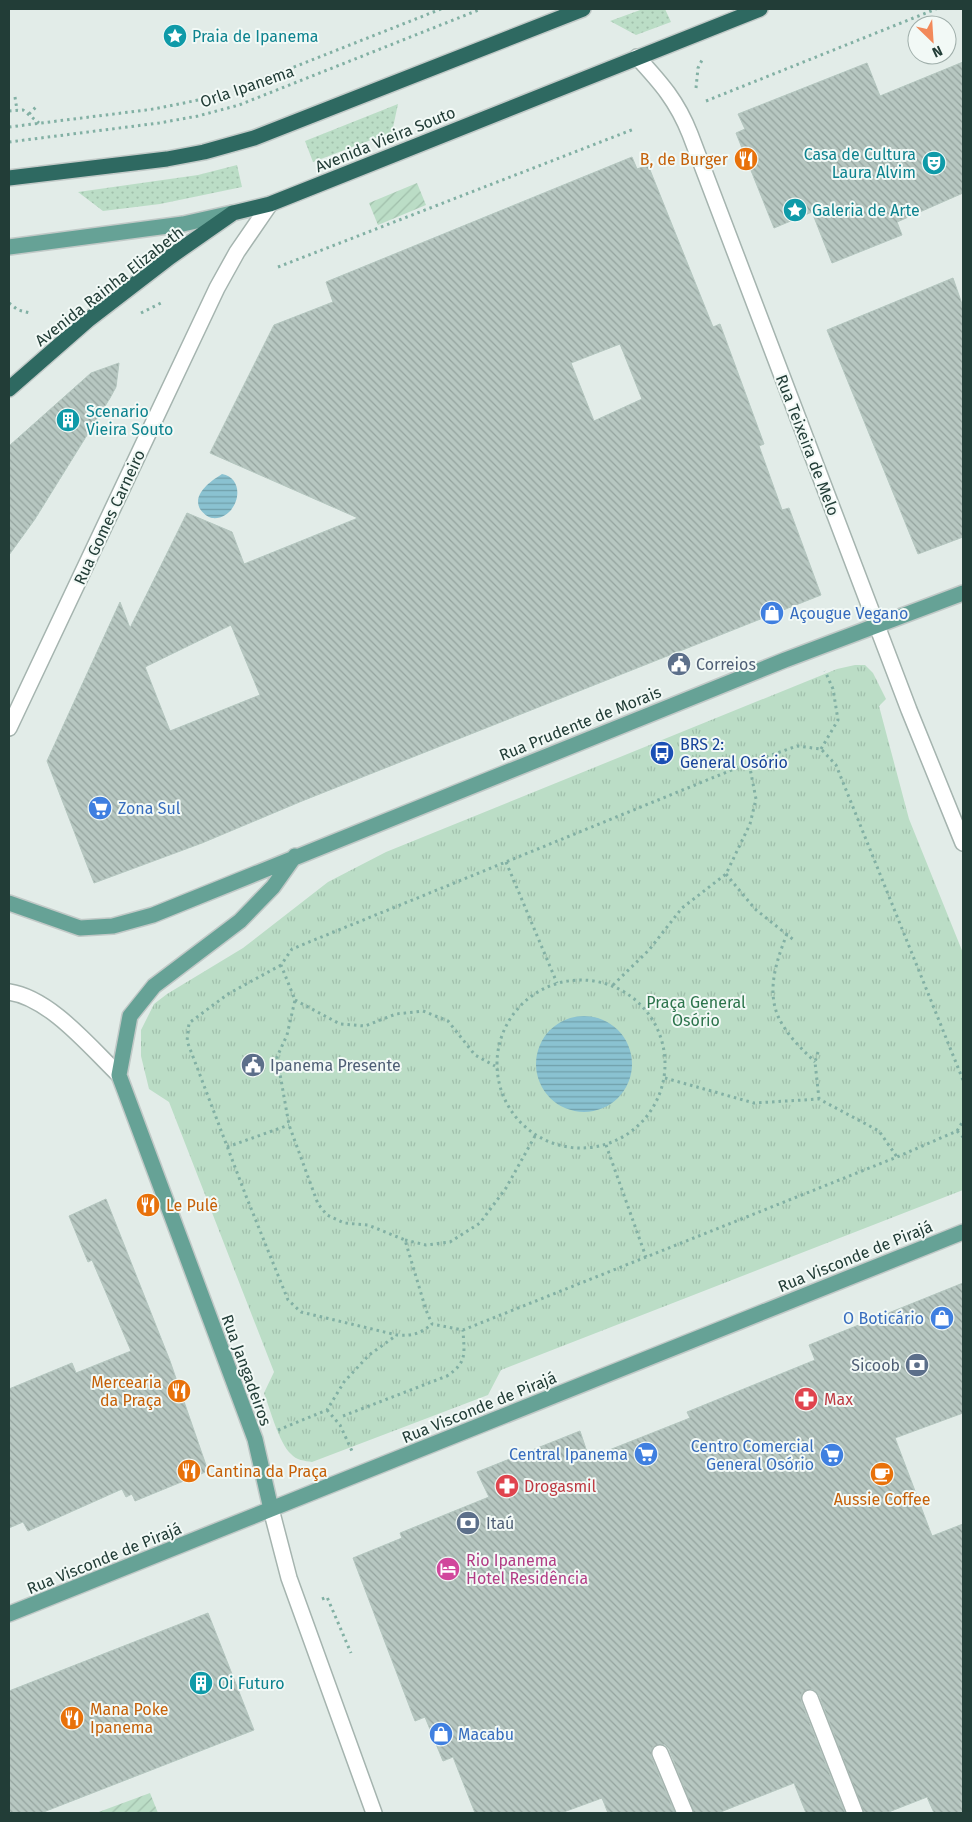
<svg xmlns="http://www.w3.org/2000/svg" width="972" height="1822" font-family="'Fira Sans',sans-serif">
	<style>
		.grass { fill: url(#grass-dots) }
		.park { fill: url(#park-tufts) }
		.garden { fill: url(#garden-furrows) }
		.water { fill: url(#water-rules) }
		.building { fill: url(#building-back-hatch); stroke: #b4c6bf; fill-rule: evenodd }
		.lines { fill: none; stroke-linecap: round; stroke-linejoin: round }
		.minor-casing { stroke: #a5b4af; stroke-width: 18 }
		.major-casing { stroke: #c1c9c7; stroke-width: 18 }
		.highway-casing { stroke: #c1c9c7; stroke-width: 18 }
		.path { stroke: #82b0a4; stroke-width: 3; stroke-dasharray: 2.5 4; stroke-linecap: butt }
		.minor { stroke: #fff; stroke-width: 15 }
		.major { stroke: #66a296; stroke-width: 15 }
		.highway { stroke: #2e6961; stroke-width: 15 }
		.labels { text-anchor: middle; stroke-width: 4; stroke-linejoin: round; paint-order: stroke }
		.culture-label { font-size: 16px; fill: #0d838f; stroke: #f2f9f6; text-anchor: start }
		.street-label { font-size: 16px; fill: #223d37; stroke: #f2f9f6 }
		.food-label { font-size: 16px; fill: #c56008; stroke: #f2f9f6; text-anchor: start }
		.shop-label { font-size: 16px; fill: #366cbe; stroke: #f2f9f6; text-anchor: start }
		.service-label { font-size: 16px; fill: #4e5e75; stroke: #f2f9f6; text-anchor: start }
		.transit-label { font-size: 16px; fill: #164399; stroke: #f2f9f6; text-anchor: start }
		.park-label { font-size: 16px; fill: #2c744c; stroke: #f2f9f6 }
		.health-label { font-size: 16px; fill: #be3a42; stroke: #f2f9f6; text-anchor: start }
		.hotel-label { font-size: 16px; fill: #b23c85; stroke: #f2f9f6; text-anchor: start }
	</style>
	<defs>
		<pattern id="grass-dots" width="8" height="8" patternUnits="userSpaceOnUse" patternTransform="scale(1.25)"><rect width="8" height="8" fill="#bbddc6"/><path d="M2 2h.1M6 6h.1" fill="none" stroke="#a0bfab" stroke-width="1.8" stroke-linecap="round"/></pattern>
		<pattern id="park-tufts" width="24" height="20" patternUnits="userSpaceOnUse" patternTransform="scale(1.25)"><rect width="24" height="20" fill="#bbddc6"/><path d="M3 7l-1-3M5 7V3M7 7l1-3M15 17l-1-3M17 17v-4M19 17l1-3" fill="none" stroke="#a0bfab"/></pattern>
		<pattern id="garden-furrows" width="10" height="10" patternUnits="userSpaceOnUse" patternTransform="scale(1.25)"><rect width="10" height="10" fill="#bbddc6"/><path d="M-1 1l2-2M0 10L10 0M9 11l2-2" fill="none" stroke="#a0bfab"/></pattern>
		<pattern id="water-rules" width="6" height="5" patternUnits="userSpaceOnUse" patternTransform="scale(1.25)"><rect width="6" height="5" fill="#8ac2d1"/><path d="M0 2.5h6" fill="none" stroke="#709faa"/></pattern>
		<pattern id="building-back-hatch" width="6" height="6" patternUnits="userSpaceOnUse" patternTransform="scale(1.25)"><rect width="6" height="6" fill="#b7c7c1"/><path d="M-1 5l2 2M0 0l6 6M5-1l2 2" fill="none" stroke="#94a39e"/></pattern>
	</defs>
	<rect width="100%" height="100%" fill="#e2ece8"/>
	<!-- grass -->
	<path class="grass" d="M 643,9 L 665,9 L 671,22 L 636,35 L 610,21 Z
		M 398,104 L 392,132 L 313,162 L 305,141 Z
		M 237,165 L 242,187 L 160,204 L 103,211 L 78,192 L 198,175 Z"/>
	<!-- park -->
	<path class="park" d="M 855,665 L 865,665 L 873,673 L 886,699 L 879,706 L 909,819 L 963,953 L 963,1190 L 501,1370 L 488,1395 L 312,1462 C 305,1461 296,1460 291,1454 C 279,1443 270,1409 264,1393 L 274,1372 L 169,1102 L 149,1089 L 141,1056 L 141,1030 L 154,1004 L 167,994 L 243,948 L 328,882 L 386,852 L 837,669 Z"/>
	<!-- garden -->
	<path class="garden" d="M 417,183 L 426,205 L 378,225 L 369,203 Z
		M 150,1793 L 158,1813 L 96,1813 Z"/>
	<!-- water -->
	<path class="water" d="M 222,474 C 249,479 237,521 212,518 C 207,517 203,513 200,509 C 192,494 211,481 222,474 Z
		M536 1064a48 48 0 1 1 96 0a48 48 0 1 1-96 0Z"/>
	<!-- building -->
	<path class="building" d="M 963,62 L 963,193 L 897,222 L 902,235 L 832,263 L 812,212 L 774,228 L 736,133 L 745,129 L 738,114 L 867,63 L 880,96 Z
		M 632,157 L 637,169 L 648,165 L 713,327 L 720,324 L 764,444 L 759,446 L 782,510 L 789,508 L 821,595 L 302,801 L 202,843 L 94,883 L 47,761 L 120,602 L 130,628 L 187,513 L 232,532 L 244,564 L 358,518 L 210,453 L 274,325 L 333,302 L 326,282 ZM 620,344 L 642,399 L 594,421 L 571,363 ZM 231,625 L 260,695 L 170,731 L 145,667 Z
		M 953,278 L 963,307 L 963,537 L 918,554 L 827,330 Z
		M 119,363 L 116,387 L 110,398 L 35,519 L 9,555 L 9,446 L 91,373 Z
		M 106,1199 L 170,1361 L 208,1471 L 135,1501 L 132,1494 L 126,1497 L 122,1489 L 28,1531 L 23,1522 L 9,1528 L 9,1389 L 72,1363 L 76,1373 L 131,1351 L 92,1260 L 88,1262 L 69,1216 Z
		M 963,1283 L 963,1413 L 895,1438 L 932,1536 L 963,1524 L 963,1813 L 934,1813 L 927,1797 L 886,1813 L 864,1813 L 819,1695 L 815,1690 L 811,1689 L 802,1693 L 801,1701 L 845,1813 L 806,1813 L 794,1783 L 718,1813 L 694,1813 L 669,1749 L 665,1745 L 661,1744 L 653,1747 L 651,1756 L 675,1813 L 608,1813 L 602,1798 L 561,1813 L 475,1813 L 453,1757 L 443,1761 L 425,1717 L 415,1721 L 353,1558 L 402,1538 L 400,1533 L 489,1497 L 477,1472 L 580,1431 L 589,1458 L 690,1418 L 687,1412 L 815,1360 L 809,1345 Z
		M 208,1613 L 254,1730 L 41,1813 L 9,1813 L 9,1691 Z"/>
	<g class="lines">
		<!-- minor casing -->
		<g class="minor-casing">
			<path id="minor" d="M 637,57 C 661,83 677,101 690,134 L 909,710 L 963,843
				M 9,728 L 217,288 L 237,252 L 270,204
				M 9,992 C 50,998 90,1047 119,1075
				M 271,1509 L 289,1578 L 374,1813
				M 810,1698 L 855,1813
				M 660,1753 L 685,1813"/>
		</g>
		<!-- major casing -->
		<g class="major-casing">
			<path id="major" d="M 9,247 L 183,224 L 232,213
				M 9,903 L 80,928 L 113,926 L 153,915 L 785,660 L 963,593
				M 271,1509 L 255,1439 L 119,1075 L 130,1016 L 154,986 L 240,921 L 273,887 L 295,856
				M 9,1614 L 963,1232"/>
		</g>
		<!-- highway casing -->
		<g class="highway-casing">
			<path id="highway" d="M 9,178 L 167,159 L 204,152 L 254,138 L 583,9
				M 9,389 L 88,320 L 170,257 L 233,213 L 270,204 L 760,9"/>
		</g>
		<!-- path -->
		<path class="path" d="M 696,88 L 698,68 L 702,60
			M 15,97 L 17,110
			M 706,101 L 936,9
			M 9,111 L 23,110 L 39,123
			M 29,114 L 38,105
			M 9,127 L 154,109 L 223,95 L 441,9
			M 9,142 L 159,123 L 198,116 L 239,105 L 481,9
			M 278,267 L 634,129
			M 9,303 L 18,310 L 30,313
			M 141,313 L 163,302
			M 821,749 L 838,720 L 833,689 L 825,671
			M 506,862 L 557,983
			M 726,874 L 755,909 L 795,941
			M 787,934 C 775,964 764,998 784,1027 C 792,1040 804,1051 815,1062
			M 281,965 L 228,994 L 189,1023 L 187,1041 L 246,1196 L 288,1300 L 301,1312 L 397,1335 C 412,1336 420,1334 432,1324
			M497 1064a84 84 0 1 1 168 0a84 84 0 1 1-168 0Z
			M 613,985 L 649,950 L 682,908 L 726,874 L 750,824 L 756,799 L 749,763
			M 295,1000 L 340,1024 L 365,1026 L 396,1014 L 423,1011 L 448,1021 L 475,1055 L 495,1066
			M 818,1052 L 815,1062 L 819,1099
			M 665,1078 L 754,1103 L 819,1099 L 879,1131 L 897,1157
			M 963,1080 L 836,765 L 821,749 L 797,746 L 749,763 L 292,949 L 281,965 L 295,1000 L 287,1035 L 277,1057 L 289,1125 L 318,1204 L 327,1215 L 344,1223 L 368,1225 L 405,1240 L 426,1310 L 432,1324 L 463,1330 L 897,1157 L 957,1131 L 963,1121
			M 957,1131 L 963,1137
			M 606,1145 L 646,1257
			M 227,1147 L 289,1125
			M 405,1240 L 426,1245 L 450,1242 L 480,1223 L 506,1188 L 535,1136
			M 327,1410 L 340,1425 L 352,1451
			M 343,1416 L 447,1376 C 468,1362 464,1353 463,1330
			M 278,1430 L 327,1410 L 344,1382 L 369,1355 L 397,1335
			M 322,1599 L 327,1597 L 351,1653"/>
		<!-- minor -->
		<use href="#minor" class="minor"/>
		<!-- major -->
		<use href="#major" class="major"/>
		<!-- highway -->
		<use href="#highway" class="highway"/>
	</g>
	<!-- icons -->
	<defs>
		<g id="sight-disc" transform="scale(1.25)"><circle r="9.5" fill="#0f9aa8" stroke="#f2f9f6"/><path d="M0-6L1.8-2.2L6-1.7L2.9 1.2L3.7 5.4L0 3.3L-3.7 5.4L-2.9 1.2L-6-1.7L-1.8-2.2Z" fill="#fff"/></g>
		<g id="restaurant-disc" transform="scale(1.25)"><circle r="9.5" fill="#e8710a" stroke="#f2f9f6"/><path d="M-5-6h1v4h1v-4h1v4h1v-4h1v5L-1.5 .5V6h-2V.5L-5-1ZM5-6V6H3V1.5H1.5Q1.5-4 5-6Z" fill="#fff"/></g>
		<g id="theatre-disc" transform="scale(1.25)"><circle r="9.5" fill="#0f9aa8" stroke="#f2f9f6"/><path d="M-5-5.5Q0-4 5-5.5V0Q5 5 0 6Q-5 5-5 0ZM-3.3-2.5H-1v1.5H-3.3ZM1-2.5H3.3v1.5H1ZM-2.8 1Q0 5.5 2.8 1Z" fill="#fff"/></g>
		<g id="building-disc" transform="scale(1.25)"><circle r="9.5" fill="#0f9aa8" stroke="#f2f9f6"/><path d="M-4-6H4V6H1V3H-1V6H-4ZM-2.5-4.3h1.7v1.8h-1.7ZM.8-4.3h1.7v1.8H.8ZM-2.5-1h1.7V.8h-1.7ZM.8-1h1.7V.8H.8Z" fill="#fff"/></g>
		<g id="shop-disc" transform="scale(1.25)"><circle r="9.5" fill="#3f7fe0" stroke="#f2f9f6"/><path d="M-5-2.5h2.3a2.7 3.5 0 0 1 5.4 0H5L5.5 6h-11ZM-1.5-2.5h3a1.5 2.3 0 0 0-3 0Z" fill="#fff"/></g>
		<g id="civic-disc" transform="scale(1.25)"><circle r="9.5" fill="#5c6f8a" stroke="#f2f9f6"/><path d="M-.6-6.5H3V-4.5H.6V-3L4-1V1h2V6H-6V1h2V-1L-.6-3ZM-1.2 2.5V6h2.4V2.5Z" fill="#fff"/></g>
		<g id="bus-disc" transform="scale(1.25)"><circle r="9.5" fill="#1a4fb4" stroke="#f2f9f6"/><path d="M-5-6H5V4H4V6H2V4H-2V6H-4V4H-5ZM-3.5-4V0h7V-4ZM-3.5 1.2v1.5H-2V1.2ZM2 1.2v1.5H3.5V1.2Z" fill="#fff"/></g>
		<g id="supermarket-disc" transform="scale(1.25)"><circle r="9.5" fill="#3f7fe0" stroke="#f2f9f6"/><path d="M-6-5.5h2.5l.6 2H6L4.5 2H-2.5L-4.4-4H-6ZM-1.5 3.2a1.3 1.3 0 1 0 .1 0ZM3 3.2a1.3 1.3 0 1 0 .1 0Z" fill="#fff"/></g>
		<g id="bank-disc" transform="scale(1.25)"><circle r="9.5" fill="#5c6f8a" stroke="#f2f9f6"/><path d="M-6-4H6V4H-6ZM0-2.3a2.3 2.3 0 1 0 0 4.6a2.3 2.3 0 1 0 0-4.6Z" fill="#fff"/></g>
		<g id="pharmacy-disc" transform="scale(1.25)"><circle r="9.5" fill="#e0444e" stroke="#f2f9f6"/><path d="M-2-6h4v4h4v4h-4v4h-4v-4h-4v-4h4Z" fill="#fff"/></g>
		<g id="cafe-disc" transform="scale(1.25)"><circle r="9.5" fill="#e8710a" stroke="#f2f9f6"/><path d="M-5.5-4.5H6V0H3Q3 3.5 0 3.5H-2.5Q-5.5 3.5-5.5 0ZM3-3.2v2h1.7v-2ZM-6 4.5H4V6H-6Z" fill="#fff"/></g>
		<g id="hotel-disc" transform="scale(1.25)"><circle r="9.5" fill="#d1479c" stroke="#f2f9f6"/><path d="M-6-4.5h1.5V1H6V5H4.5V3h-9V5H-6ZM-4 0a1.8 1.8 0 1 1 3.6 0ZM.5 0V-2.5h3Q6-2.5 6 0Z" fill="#fff"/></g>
	</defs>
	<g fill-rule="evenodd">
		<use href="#sight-disc" x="175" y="36"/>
		<use href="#restaurant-disc" x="746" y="159"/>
		<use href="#theatre-disc" x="934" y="163"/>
		<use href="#sight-disc" x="795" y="210"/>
		<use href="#building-disc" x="68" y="420"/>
		<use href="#shop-disc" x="772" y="613"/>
		<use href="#civic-disc" x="679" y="664"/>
		<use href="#bus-disc" x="662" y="753"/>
		<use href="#supermarket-disc" x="100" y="808"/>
		<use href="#civic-disc" x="253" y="1065"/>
		<use href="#restaurant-disc" x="148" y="1205"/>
		<use href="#shop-disc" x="942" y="1318"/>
		<use href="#bank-disc" x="917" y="1365"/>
		<use href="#restaurant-disc" x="179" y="1391"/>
		<use href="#pharmacy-disc" x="806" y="1399"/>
		<use href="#supermarket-disc" x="646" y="1454"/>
		<use href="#supermarket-disc" x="832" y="1455"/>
		<use href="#restaurant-disc" x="189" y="1471"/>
		<use href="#cafe-disc" x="882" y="1474"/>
		<use href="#pharmacy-disc" x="507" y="1486"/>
		<use href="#bank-disc" x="468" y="1523"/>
		<use href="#hotel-disc" x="448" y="1569"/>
		<use href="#building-disc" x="201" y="1683"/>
		<use href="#restaurant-disc" x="72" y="1718"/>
		<use href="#shop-disc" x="441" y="1734"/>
	</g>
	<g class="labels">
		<!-- culture labels -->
		<g class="culture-label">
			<text x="192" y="42">Praia de Ipanema</text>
			<text x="916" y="160" text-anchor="end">Casa de Cultura<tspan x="916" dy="18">Laura Alvim</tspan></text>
			<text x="812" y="216">Galeria de Arte</text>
			<text x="86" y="417">Scenario<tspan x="86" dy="18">Vieira Souto</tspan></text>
			<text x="218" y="1689">Oi Futuro</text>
		</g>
		<!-- street labels -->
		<g class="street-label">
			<text transform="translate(247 86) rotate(-19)" y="6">Orla Ipanema</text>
			<text transform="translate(385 139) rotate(-22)" y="6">Avenida Vieira Souto</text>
			<text transform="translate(109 286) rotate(-38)" y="6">Avenida Rainha Elizabeth</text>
			<text transform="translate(808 445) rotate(69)" y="6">Rua Teixeira de Melo</text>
			<text transform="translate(109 517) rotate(-65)" y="6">Rua Gomes Carneiro</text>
			<text transform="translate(580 723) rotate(-22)" y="6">Rua Prudente de Morais</text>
			<text transform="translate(855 1256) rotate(-22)" y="6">Rua Visconde de Pirajá</text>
			<text transform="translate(247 1370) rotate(70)" y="6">Rua Jangadeiros</text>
			<text transform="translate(479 1407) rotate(-22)" y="6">Rua Visconde de Pirajá</text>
			<text transform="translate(104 1558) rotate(-22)" y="6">Rua Visconde de Pirajá</text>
		</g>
		<!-- food labels -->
		<g class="food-label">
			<text x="728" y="165" text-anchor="end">B, de Burger</text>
			<text x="166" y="1211">Le Pulê</text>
			<text x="162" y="1388" text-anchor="end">Mercearia<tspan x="162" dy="18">da Praça</tspan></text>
			<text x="206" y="1477">Cantina da Praça</text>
			<text x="882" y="1505" text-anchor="middle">Aussie Coffee</text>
			<text x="90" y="1715">Mana Poke<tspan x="90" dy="18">Ipanema</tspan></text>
		</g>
		<!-- shop labels -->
		<g class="shop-label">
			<text x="790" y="619">Açougue Vegano</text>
			<text x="118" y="814">Zona Sul</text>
			<text x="924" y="1324" text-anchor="end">O Boticário</text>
			<text x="814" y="1452" text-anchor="end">Centro Comercial<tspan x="814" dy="18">General Osório</tspan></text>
			<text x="628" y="1460" text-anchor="end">Central Ipanema</text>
			<text x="458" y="1740">Macabu</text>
		</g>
		<!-- service labels -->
		<g class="service-label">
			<text x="696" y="670">Correios</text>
			<text x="270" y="1071">Ipanema Presente</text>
			<text x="900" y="1371" text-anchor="end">Sicoob</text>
			<text x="486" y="1529">Itaú</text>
		</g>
		<!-- transit labels -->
		<g class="transit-label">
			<text x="680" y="750">BRS 2:<tspan x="680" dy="18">General Osório</tspan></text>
		</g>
		<!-- park labels -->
		<g class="park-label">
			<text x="696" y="1008">Praça General<tspan x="696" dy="18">Osório</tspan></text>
		</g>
		<!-- health labels -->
		<g class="health-label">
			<text x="824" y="1405">Max</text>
			<text x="524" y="1492">Drogasmil</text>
		</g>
		<!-- hotel labels -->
		<g class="hotel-label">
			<text x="466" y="1566">Rio Ipanema<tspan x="466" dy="18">Hotel Residência</tspan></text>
		</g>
	</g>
	<!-- border -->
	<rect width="972" height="1822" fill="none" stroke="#223d37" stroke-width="20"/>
	<!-- north arrow -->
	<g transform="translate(932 40) rotate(155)"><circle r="24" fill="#f2f9f6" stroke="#9faeaa"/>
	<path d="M0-4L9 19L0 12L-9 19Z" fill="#f2895a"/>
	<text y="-8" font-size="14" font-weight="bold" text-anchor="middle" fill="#223d37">N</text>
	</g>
</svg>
